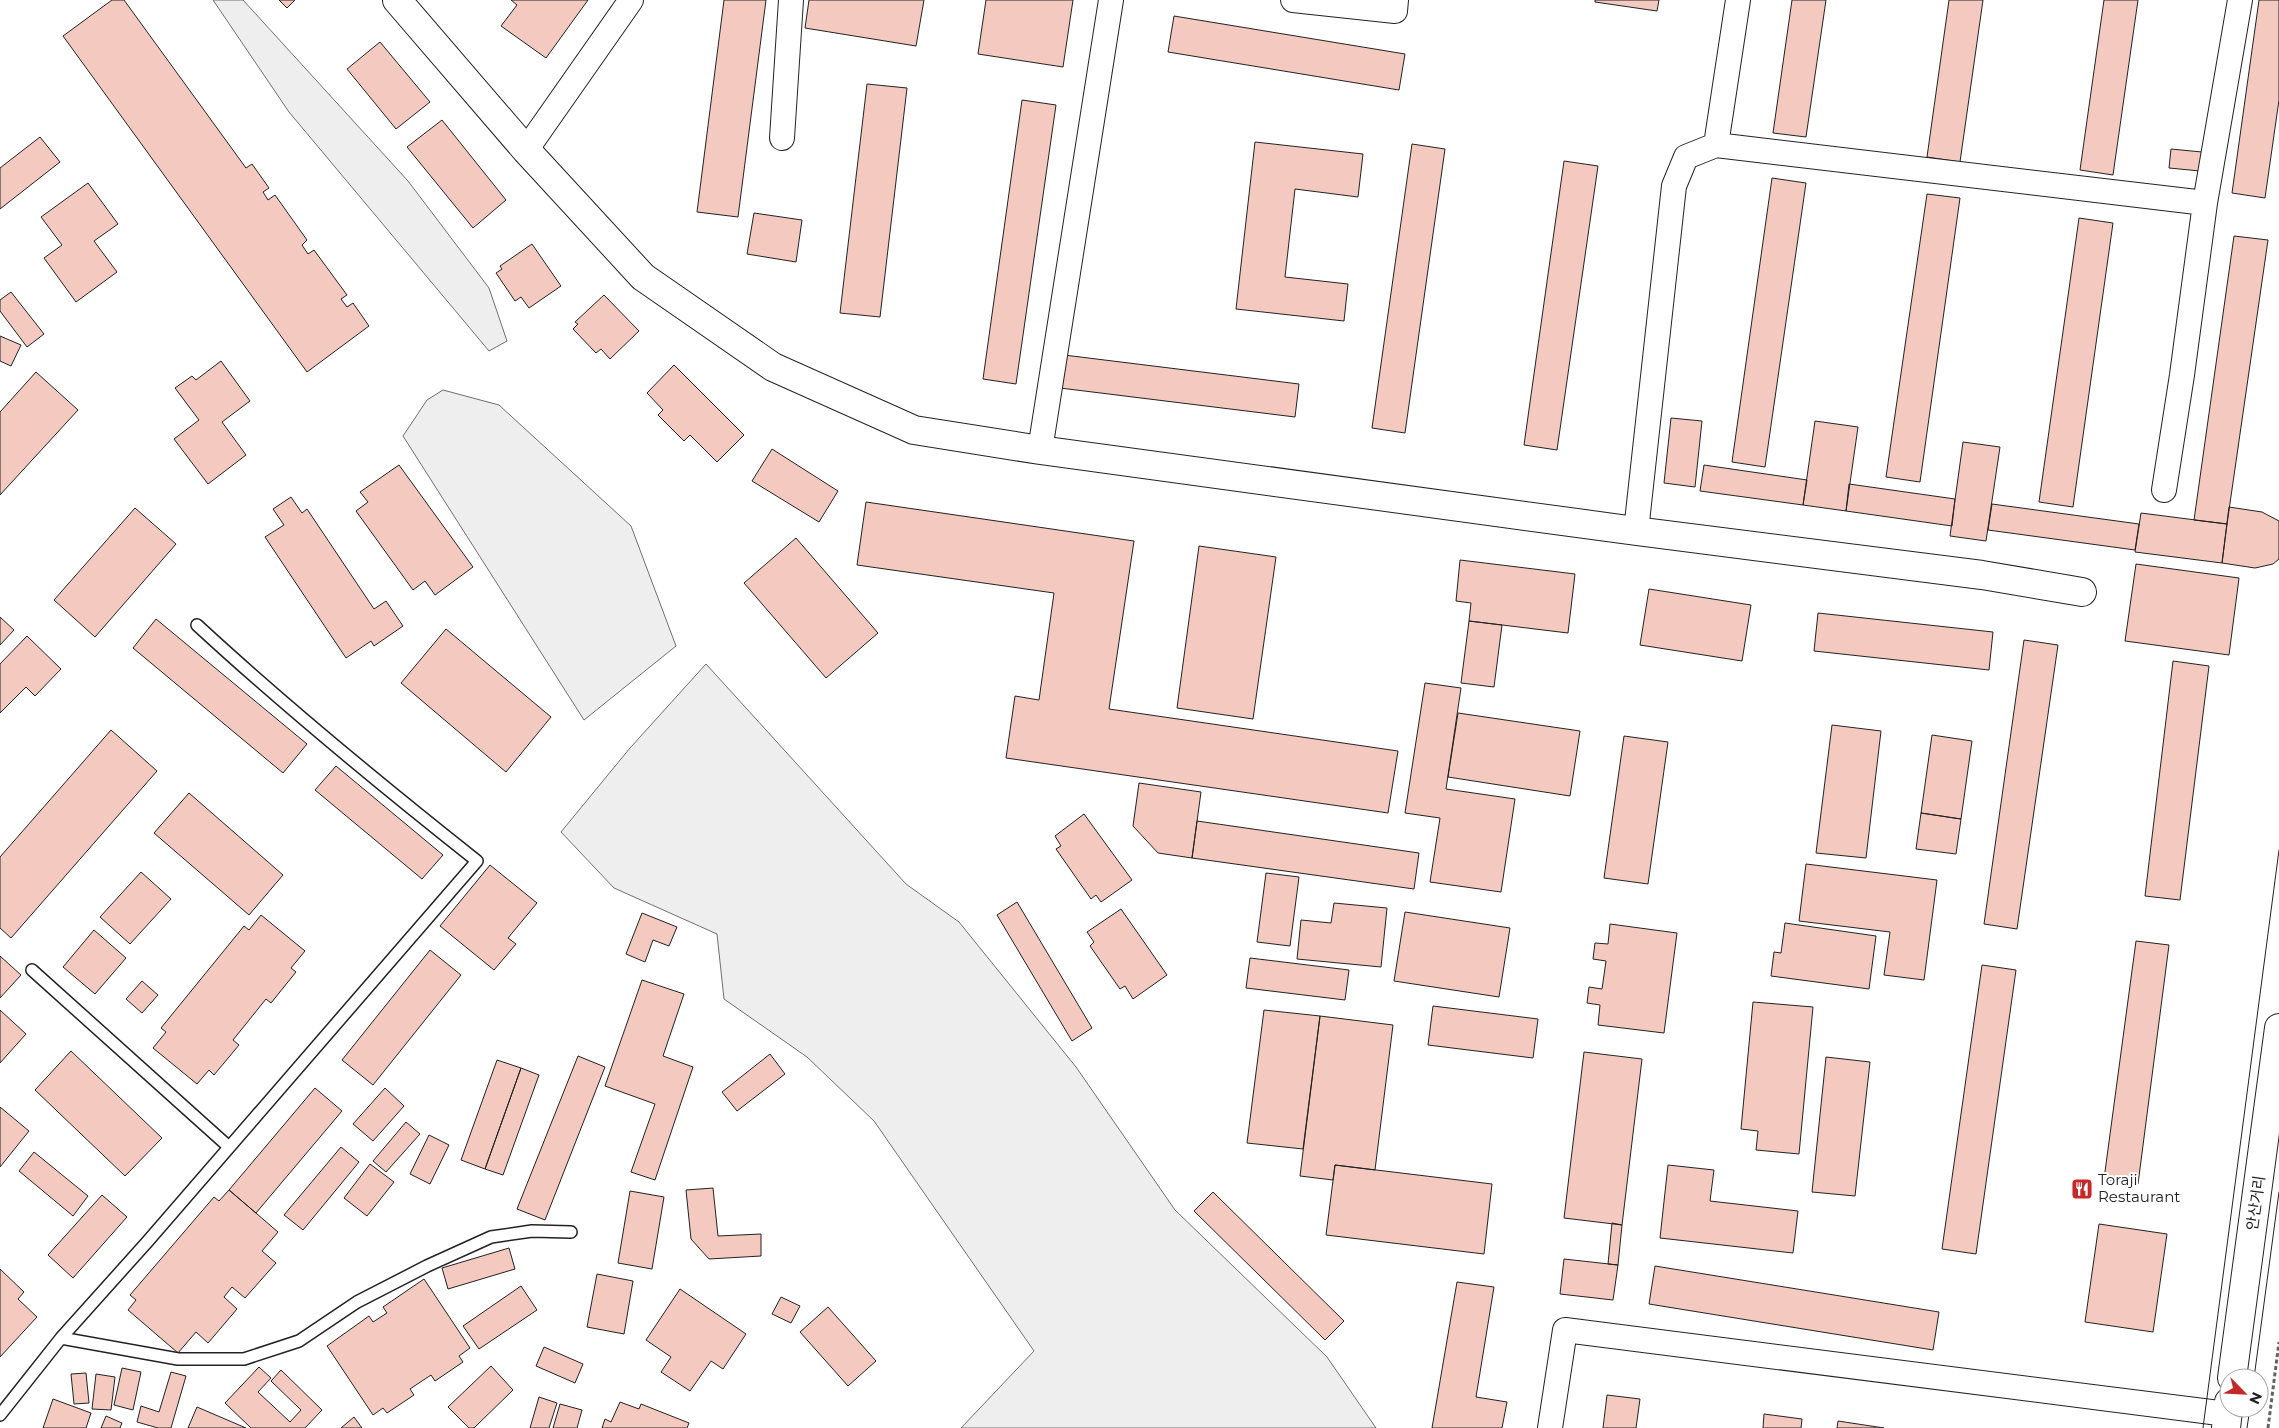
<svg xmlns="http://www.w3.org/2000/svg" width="2279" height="1428" font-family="Montserrat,'Noto Sans KR',sans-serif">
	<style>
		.green { fill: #eee; stroke: #6f6f6f }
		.building { fill: #f3c9c0; stroke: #222 }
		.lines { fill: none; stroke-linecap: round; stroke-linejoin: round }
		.service-casing { stroke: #222; stroke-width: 14 }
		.minor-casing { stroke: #222; stroke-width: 26 }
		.tertiary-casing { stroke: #222; stroke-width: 30 }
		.primary-casing { stroke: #222; stroke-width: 30 }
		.path { stroke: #646464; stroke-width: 3; stroke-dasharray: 4 2.5; stroke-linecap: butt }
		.service { stroke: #fff; stroke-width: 11 }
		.minor { stroke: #fff; stroke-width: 24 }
		.tertiary { stroke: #fff; stroke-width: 28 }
		.primary { stroke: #fff; stroke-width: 28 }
		.tram { stroke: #222; stroke-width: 1 }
		.labels { text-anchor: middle; stroke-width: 4; stroke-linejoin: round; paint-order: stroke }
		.poi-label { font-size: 15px; fill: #222; stroke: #fff; text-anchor: start }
		.street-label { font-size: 15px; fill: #222; stroke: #fff }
	</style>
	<rect width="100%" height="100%" fill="#fff"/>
	<!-- green -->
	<path class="green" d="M 213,0 L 243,0 L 408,181 L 489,288 L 507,341 L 489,351 L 289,112 Z
		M 443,390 L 499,405 L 631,526 L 676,646 L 584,720 L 403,436 L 427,400 Z
		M 706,664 L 906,884 L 959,922 L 1076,1067 L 1175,1210 L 1327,1357 L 1376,1428 L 961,1428 L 1034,1351 L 874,1121 L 807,1057 L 724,999 L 717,934 L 614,888 L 561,832 L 630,748 Z"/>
	<!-- building -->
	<path class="building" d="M 112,0 L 124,0 L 246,168 L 252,164 L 269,188 L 263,192 L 268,200 L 275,195 L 307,240 L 302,245 L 308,254 L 314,250 L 347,295 L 341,299 L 347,307 L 353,303 L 369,326 L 307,372 L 63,36 Z
		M 279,0 L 295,0 L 287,8 Z
		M 511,0 L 588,0 L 546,58 L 501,26 L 517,5 Z
		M 724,0 L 766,0 L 738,217 L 697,212 Z
		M 809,0 L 924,0 L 916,46 L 805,28 Z
		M 986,0 L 1073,0 L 1063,67 L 978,54 Z
		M 1595,0 L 1659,0 L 1657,11 L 1595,2 Z
		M 1792,0 L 1826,0 L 1806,137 L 1773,133 Z
		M 1949,0 L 1983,0 L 1960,162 L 1927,157 Z
		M 2104,0 L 2138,0 L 2113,175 L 2080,170 Z
		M 2259,0 L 2279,0 L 2279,100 L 2265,198 L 2232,193 Z
		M 1174,16 L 1405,54 L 1399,90 L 1168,52 Z
		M 380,42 L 430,102 L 396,129 L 347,69 Z
		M 867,84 L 907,88 L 880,317 L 840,313 Z
		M 1022,100 L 1056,105 L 1016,384 L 983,379 Z
		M 442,120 L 506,200 L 473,228 L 407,147 Z
		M 40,137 L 60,162 L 0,209 L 0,168 Z
		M 1255,142 L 1363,154 L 1358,197 L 1295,189 L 1285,277 L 1348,284 L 1344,321 L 1236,309 Z
		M 1412,144 L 1445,149 L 1405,433 L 1372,428 Z
		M 2171,149 L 2202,152 L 2200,171 L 2169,168 Z
		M 1564,161 L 1598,166 L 1557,450 L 1524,445 Z
		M 1772,178 L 1806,183 L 1765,467 L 1732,462 Z
		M 88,183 L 118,224 L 94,241 L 117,272 L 76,302 L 44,258 L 62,245 L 41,217 Z
		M 1927,194 L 1960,198 L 1920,482 L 1886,477 Z
		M 754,213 L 802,220 L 796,262 L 747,254 Z
		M 2079,218 L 2113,223 L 2073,507 L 2039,502 Z
		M 2234,236 L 2268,240 L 2227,524 L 2194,520 Z
		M 532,244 L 561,286 L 529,308 L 521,297 L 515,301 L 496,273 L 502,269 L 500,266 Z
		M 11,292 L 44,334 L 27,347 L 0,311 L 0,300 Z
		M 604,295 L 639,331 L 610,359 L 601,349 L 596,353 L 573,329 L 578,324 L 575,322 Z
		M 0,336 L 21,345 L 11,366 L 0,361 Z
		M 1064,355 L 1299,384 L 1295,417 L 1060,388 Z
		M 221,361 L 250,401 L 222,422 L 246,455 L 208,484 L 174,439 L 199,420 L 175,388 L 192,376 L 196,380 Z
		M 674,365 L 744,435 L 717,462 L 690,435 L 684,441 L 658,415 L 663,410 L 647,393 Z
		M 36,372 L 78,410 L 0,495 L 0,412 Z
		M 1671,418 L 1702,421 L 1695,487 L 1664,483 Z
		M 1815,421 L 1858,427 L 1846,511 L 1803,505 Z
		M 1963,442 L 2000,447 L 1986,541 L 1950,536 Z
		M 772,449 L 838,491 L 819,522 L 752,481 Z
		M 399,465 L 473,567 L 435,595 L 425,581 L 413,590 L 356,511 L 368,502 L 360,492 Z
		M 1704,465 L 1807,480 L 1803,505 L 1700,491 Z
		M 1849,484 L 1955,499 L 1952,526 L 1846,511 Z
		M 291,497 L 302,513 L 307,509 L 374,609 L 386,601 L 403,626 L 374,646 L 371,641 L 346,658 L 265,537 L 284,525 L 273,509 Z
		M 866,502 L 1134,541 L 1109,709 L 1398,751 L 1388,813 L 1006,758 L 1015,696 L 1039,700 L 1054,593 L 857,565 Z
		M 1992,504 L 2139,524 L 2135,550 L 1988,530 Z
		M 2229,507 L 2262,512 L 2279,521 L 2279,559 L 2273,564 L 2255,568 L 2222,563 Z
		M 135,508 L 176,544 L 95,637 L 54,600 Z
		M 2141,513 L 2227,524 L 2222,563 L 2135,552 Z
		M 796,538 L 878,633 L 826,678 L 744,583 Z
		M 1199,546 L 1276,557 L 1253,719 L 1177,708 Z
		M 1460,560 L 1575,574 L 1568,633 L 1469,621 L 1471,603 L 1456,601 Z
		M 2136,564 L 2239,578 L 2229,655 L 2125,641 Z
		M 1649,589 L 1751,605 L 1742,661 L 1640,645 Z
		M 1818,613 L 1993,632 L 1989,670 L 1814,651 Z
		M 0,617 L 14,630 L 0,645 Z
		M 156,619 L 307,744 L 283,773 L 133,648 Z
		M 1469,621 L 1502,625 L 1494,687 L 1461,683 Z
		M 446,629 L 551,717 L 506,772 L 401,683 Z
		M 27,636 L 61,669 L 35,696 L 26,687 L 0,713 L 0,664 Z
		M 2024,640 L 2058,645 L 2017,929 L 1984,924 Z
		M 2173,661 L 2209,666 L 2180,900 L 2145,896 Z
		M 1425,683 L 1461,688 L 1446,789 L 1515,799 L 1501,892 L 1430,882 L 1440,818 L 1405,813 Z
		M 1458,713 L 1580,731 L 1570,796 L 1448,777 Z
		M 1832,725 L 1881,731 L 1866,858 L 1816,853 Z
		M 111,730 L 157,771 L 11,938 L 0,928 L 0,857 Z
		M 1932,735 L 1972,741 L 1961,819 L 1921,813 Z
		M 1624,736 L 1668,742 L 1648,884 L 1604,878 Z
		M 336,766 L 443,855 L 422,879 L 315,790 Z
		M 1139,783 L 1201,792 L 1192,858 L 1158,853 L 1133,826 Z
		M 189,793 L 283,875 L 249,915 L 154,833 Z
		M 1921,813 L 1961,819 L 1956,854 L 1916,849 Z
		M 1084,814 L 1132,880 L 1101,902 L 1096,895 L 1091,899 L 1056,849 L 1061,846 L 1055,836 Z
		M 1197,821 L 1419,853 L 1414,889 L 1192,858 Z
		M 1806,864 L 1937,880 L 1924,980 L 1884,975 L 1890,932 L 1799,921 Z
		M 490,865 L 537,903 L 508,938 L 516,944 L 494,970 L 440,926 Z
		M 141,872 L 171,899 L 130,944 L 100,917 Z
		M 1266,873 L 1299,877 L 1290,946 L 1257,942 Z
		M 1017,902 L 1092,1028 L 1072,1041 L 997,915 Z
		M 1334,903 L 1387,908 L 1381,967 L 1297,959 L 1301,920 L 1331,923 Z
		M 1121,909 L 1167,975 L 1133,999 L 1125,986 L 1120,989 L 1090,946 L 1094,942 L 1087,932 Z
		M 1405,912 L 1510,928 L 1499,997 L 1394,981 Z
		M 642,913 L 677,927 L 669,946 L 653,940 L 645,962 L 626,954 Z
		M 261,915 L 305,951 L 291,968 L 296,972 L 271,1003 L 266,999 L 233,1040 L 239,1045 L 214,1075 L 209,1070 L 197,1084 L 153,1048 L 166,1032 L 161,1028 L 244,926 L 249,930 Z
		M 1785,923 L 1876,936 L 1869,989 L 1771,976 L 1774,952 L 1781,953 Z
		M 1610,924 L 1677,933 L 1664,1033 L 1598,1025 L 1600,1005 L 1587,1003 L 1589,987 L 1602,989 L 1606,961 L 1593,959 L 1595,943 L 1608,944 Z
		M 94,930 L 126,958 L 95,994 L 63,967 Z
		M 2136,941 L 2169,945 L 2138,1184 L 2104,1179 Z
		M 430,950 L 461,975 L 373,1085 L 342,1060 Z
		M 0,956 L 21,975 L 0,998 Z
		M 1250,958 L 1349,970 L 1345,1000 L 1246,988 Z
		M 1982,965 L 2016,970 L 1976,1254 L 1942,1249 Z
		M 642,980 L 684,994 L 663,1056 L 693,1067 L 655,1180 L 631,1172 L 655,1104 L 605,1086 Z
		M 142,981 L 158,995 L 142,1013 L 126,999 Z
		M 1753,1002 L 1813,1007 L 1799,1154 L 1756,1150 L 1758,1131 L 1741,1129 Z
		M 1433,1006 L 1538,1019 L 1533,1058 L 1428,1045 Z
		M 0,1010 L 26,1034 L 0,1063 Z
		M 1264,1010 L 1320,1016 L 1303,1149 L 1247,1143 Z
		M 1320,1016 L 1393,1025 L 1375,1170 L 1335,1165 L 1333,1180 L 1300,1176 Z
		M 71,1051 L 162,1138 L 125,1176 L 35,1090 Z
		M 1584,1052 L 1642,1059 L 1622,1225 L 1564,1218 Z
		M 770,1054 L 785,1074 L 737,1111 L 722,1092 Z
		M 578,1056 L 605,1067 L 545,1220 L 517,1209 Z
		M 1826,1057 L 1870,1062 L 1855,1196 L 1812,1192 Z
		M 497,1060 L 521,1068 L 485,1169 L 461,1160 Z
		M 521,1068 L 539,1075 L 503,1175 L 485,1169 Z
		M 315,1088 L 342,1111 L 256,1213 L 229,1190 Z
		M 385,1088 L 404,1106 L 373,1141 L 353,1124 Z
		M 0,1107 L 29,1131 L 0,1167 Z
		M 406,1122 L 420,1134 L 386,1172 L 373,1161 Z
		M 429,1135 L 449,1145 L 430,1184 L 410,1174 Z
		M 341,1147 L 359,1162 L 303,1230 L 284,1215 Z
		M 34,1152 L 88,1196 L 73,1216 L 19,1171 Z
		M 370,1164 L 394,1182 L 367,1216 L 344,1198 Z
		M 1335,1165 L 1492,1184 L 1484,1254 L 1326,1235 Z
		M 1668,1165 L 1714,1170 L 1710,1201 L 1798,1211 L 1793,1253 L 1660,1238 Z
		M 713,1188 L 718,1236 L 761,1234 L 761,1256 L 709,1259 L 691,1239 L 686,1190 Z
		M 229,1190 L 278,1232 L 262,1251 L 276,1263 L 245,1298 L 232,1287 L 224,1297 L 237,1309 L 208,1343 L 196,1332 L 178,1353 L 128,1310 L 136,1300 L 130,1295 L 214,1197 L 219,1201 Z
		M 630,1191 L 664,1197 L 652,1269 L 618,1263 Z
		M 1213,1192 L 1344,1321 L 1325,1340 L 1194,1211 Z
		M 102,1195 L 127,1217 L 73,1278 L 48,1255 Z
		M 1612,1223 L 1622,1225 L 1618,1265 L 1608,1264 Z
		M 2099,1224 L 2167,1234 L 2153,1332 L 2085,1322 Z
		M 509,1248 L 515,1269 L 448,1289 L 442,1268 Z
		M 1564,1259 L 1618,1265 L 1613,1300 L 1560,1294 Z
		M 1655,1266 L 1939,1312 L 1933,1350 L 1649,1304 Z
		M 0,1269 L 24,1292 L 18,1299 L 37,1317 L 0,1357 Z
		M 597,1274 L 633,1281 L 624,1334 L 587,1327 Z
		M 424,1279 L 470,1348 L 459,1356 L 463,1362 L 435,1381 L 431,1375 L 410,1389 L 414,1395 L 387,1413 L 383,1408 L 373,1415 L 327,1346 L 369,1316 L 373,1322 L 387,1313 L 383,1307 Z
		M 1457,1282 L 1494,1287 L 1476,1397 L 1507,1402 L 1502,1428 L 1432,1428 Z
		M 521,1286 L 537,1310 L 479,1349 L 463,1326 Z
		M 680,1289 L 746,1334 L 723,1369 L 711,1361 L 690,1391 L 661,1372 L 671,1357 L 646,1340 Z
		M 781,1297 L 800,1306 L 791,1323 L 772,1314 Z
		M 828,1307 L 876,1361 L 848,1386 L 800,1332 Z
		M 544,1347 L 583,1364 L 575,1383 L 536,1366 Z
		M 491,1366 L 513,1390 L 474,1428 L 469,1428 L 448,1407 Z
		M 259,1367 L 271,1378 L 258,1392 L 290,1422 L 301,1410 L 271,1381 L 281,1370 L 322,1410 L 305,1428 L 251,1428 L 225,1403 Z
		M 122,1368 L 141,1372 L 133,1410 L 114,1405 Z
		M 171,1372 L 186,1376 L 171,1428 L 158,1428 L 137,1422 L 141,1406 L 159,1412 Z
		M 86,1373 L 89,1403 L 74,1404 L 71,1374 Z
		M 96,1374 L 115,1377 L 111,1410 L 92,1409 Z
		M 1607,1395 L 1640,1399 L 1636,1428 L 1603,1428 Z
		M 539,1397 L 557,1403 L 549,1428 L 530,1428 Z
		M 53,1399 L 91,1413 L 86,1428 L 43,1428 Z
		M 620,1402 L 639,1409 L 641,1404 L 689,1423 L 687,1428 L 602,1428 L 605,1419 L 611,1422 Z
		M 560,1404 L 582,1410 L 577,1428 L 553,1428 Z
		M 197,1407 L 246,1428 L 188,1428 Z
		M 1764,1414 L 1802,1419 L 1801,1428 L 1763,1428 Z
		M 106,1416 L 122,1423 L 120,1428 L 101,1428 Z
		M 354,1417 L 362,1428 L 341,1428 Z
		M 1838,1421 L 1884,1428 L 1837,1428 Z"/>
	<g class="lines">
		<!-- service casing -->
		<g class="service-casing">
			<path id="service" d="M 32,970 L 229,1147
				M 61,1338 L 178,1359 L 244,1359 L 299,1341 L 357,1302 L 427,1266 L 491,1237 L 532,1231 L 571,1232
				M 0,1415 L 61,1338 L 148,1241 L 477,861 C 381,785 287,708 197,625"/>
		</g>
		<!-- minor casing -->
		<g class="minor-casing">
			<path id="minor" d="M 1293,0 L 1395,11 L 1396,0
				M 782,138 L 791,0
				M 1716,145 L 1738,0
				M 526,150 L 631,0
				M 1040,450 L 1111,0
				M 2164,490 L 2182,375 L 2205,203 L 2240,0
				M 1636,531 L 1674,186 L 1686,157 L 1716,145 L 2205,203
				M 1550,1428 L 1565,1330 L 2227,1414"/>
		</g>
		<!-- tertiary casing -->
		<g class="tertiary-casing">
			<path id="tertiary" d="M 397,0 L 526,150 L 643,277 L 773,367 L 914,430 L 1040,450 L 1636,531 L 1982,575 L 2082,592"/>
		</g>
		<!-- primary casing -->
		<g class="primary-casing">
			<path id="primary" d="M 2232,1378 L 2279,1028
				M 2226,1428 L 2229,1402"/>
		</g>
		<!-- path -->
		<path class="path" d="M 2268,1428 L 2279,1342"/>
		<!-- service -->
		<use href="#service" class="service"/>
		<!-- minor -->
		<use href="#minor" class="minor"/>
		<!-- tertiary -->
		<use href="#tertiary" class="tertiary"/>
		<!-- primary -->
		<use href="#primary" class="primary"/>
		<!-- tram -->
		<path class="tram" d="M 2254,1378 L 2279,1192
			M 2203,1428 L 2279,850
			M 2247,1428 L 2250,1408"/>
	</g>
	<!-- icons -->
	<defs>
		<g id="restaurant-square" transform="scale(1.125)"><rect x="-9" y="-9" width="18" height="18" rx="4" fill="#c62828" stroke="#fff"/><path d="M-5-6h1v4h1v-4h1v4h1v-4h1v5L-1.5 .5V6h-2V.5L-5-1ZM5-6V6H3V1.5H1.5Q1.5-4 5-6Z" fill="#fff"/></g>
	</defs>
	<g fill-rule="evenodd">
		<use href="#restaurant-square" x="2082" y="1189"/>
	</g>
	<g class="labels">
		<!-- poi labels -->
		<g class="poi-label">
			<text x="2098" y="1185">Toraji<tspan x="2098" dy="17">Restaurant</tspan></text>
		</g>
		<!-- street labels -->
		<g class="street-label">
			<text transform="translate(2256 1203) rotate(-82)" y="5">안산거리</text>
		</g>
	</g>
	<!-- north arrow -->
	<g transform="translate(2244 1393) rotate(114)"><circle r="24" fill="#ffffff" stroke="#a7a7a7"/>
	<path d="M0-4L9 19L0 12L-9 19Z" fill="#c62828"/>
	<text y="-8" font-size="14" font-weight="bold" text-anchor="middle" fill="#222222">N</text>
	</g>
</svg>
